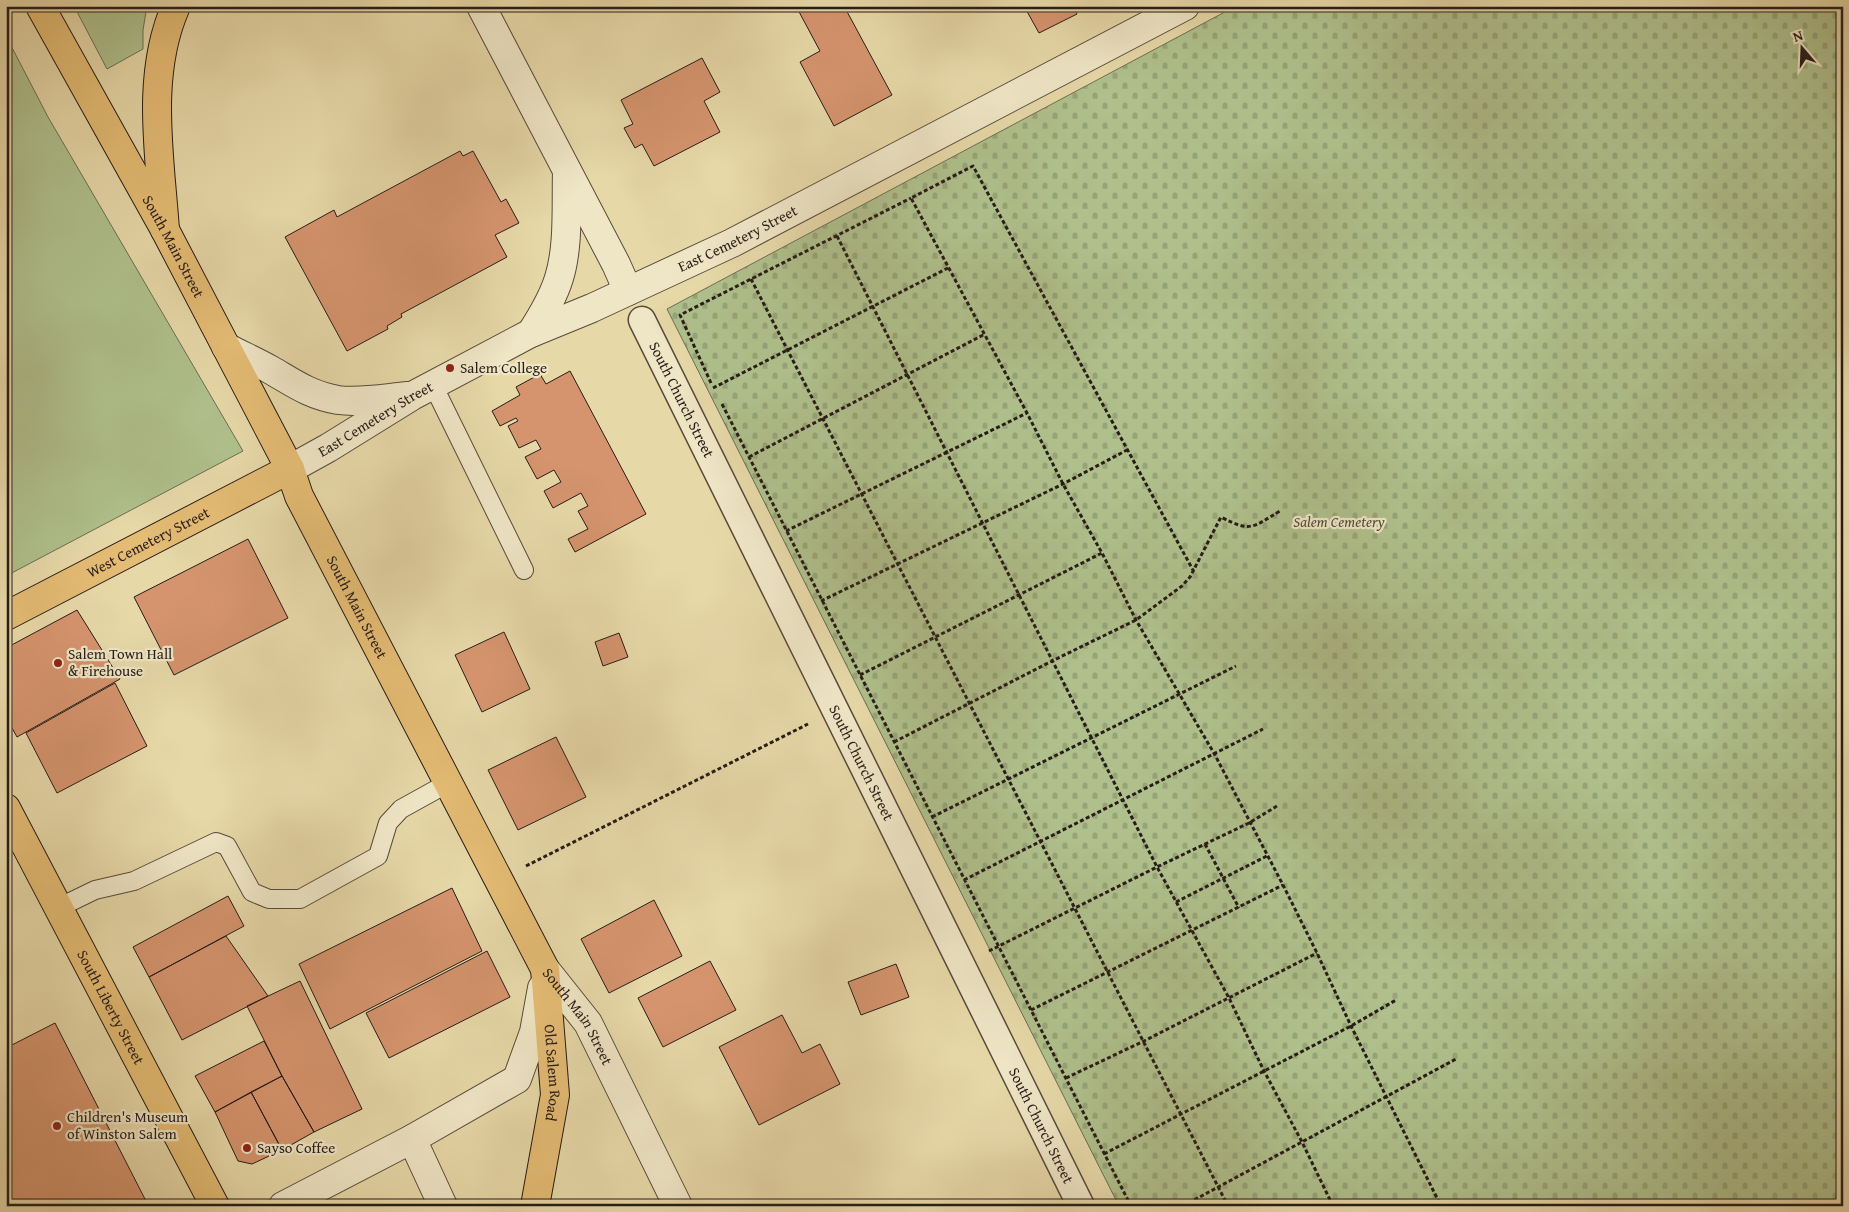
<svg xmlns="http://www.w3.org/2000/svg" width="1849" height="1212" font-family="'Gentium Book Plus',serif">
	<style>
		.green { fill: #afc08c; stroke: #6b6e52 }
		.cemetery { fill: url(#cemetery-stones); stroke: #6b6e52 }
		.building { fill: #d5946e; stroke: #271c17 }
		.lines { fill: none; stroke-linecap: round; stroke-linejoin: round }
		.service-casing { stroke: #574b3b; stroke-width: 20 }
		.pedestrian-casing { stroke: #574b3b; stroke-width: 29 }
		.minor-casing { stroke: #574b3b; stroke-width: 30 }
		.tertiary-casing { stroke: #574b3b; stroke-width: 30 }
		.primary-casing { stroke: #271c17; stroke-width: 30 }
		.motorway-casing { stroke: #271c17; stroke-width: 30 }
		.path { stroke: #271c17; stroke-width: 3; stroke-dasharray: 4 2.5; stroke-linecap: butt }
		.service { stroke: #efe6c6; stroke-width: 18 }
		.pedestrian { stroke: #efe6c6; stroke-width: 26 }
		.minor { stroke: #efe6c6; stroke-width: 28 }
		.tertiary { stroke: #efe6c6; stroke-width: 28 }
		.primary { stroke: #e4bc74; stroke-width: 28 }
		.motorway { stroke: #e4bc74; stroke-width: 28 }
		.poi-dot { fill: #8f2418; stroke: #efe6c6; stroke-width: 2 }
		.labels { text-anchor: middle; stroke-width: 4.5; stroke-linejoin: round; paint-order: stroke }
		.street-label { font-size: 15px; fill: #271c17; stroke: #efe6c6 }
		.poi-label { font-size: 15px; fill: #271c17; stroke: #efe6c6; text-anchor: start }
		.park-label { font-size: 15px; font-style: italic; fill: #504d3a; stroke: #efe6c6 }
	</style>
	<defs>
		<pattern id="cemetery-stones" width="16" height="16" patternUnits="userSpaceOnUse" patternTransform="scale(1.25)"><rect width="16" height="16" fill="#afc08c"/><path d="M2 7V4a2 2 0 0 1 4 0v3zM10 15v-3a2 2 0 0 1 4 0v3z" fill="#97a478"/></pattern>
	</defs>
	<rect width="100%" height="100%" fill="#e7d8a8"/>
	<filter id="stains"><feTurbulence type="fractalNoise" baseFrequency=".004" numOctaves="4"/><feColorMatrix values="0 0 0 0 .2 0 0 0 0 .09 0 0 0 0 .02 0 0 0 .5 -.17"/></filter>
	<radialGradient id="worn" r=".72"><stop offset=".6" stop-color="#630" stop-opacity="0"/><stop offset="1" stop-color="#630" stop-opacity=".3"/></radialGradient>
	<!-- green -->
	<path class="green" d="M 74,6 L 147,6 L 143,30 L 143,49 L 107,69 Z
		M 6,36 L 48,117 L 243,451 L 6,576 Z"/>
	<!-- cemetery -->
	<path class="cemetery" d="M 1236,6 L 1843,6 L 1843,1206 L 1119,1206 L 667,309 Z"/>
	<!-- building -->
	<path class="building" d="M 800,6 L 844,6 L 892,95 L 834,126 L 800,62 L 820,51 L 797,8 Z
		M 1024,6 L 1073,6 L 1077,14 L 1039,33 Z
		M 702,58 L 720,92 L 704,101 L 720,132 L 654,166 L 642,144 L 635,148 L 624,128 L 633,124 L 621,100 Z
		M 460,151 L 463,156 L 473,151 L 501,202 L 506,199 L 519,223 L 495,235 L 507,257 L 401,314 L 402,317 L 387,326 L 388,329 L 347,351 L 285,237 L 334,210 L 337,217 Z
		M 570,371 L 646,514 L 575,552 L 568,539 L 588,529 L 578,511 L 588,506 L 581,493 L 553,508 L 544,491 L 561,482 L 554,470 L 537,479 L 525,457 L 541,449 L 536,440 L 519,448 L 508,426 L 518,421 L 516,418 L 500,426 L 492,411 L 520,395 L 516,387 L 540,374 L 546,384 Z
		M 248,539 L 288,618 L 174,675 L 134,597 Z
		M 77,610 L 120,679 L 17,737 L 6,717 L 6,648 Z
		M 504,632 L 530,689 L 482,712 L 455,655 Z
		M 619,633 L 628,657 L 603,666 L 595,642 Z
		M 115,683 L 147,746 L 57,793 L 26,733 Z
		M 556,737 L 586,797 L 518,830 L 488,770 Z
		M 452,888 L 482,951 L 330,1029 L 299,964 Z
		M 228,896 L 244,926 L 149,977 L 133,947 Z
		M 654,900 L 682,956 L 609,993 L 581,939 Z
		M 226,936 L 268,996 L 182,1040 L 149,977 Z
		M 487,951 L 510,997 L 389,1058 L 366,1013 Z
		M 710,961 L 736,1010 L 663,1047 L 638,998 Z
		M 896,964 L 909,997 L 861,1015 L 848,982 Z
		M 300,981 L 362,1109 L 314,1132 L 282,1076 L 247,1006 Z
		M 782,1015 L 802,1053 L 820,1044 L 840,1084 L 759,1125 L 719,1047 Z
		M 55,1023 L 148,1205 L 147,1206 L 6,1206 L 6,1048 Z
		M 264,1041 L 282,1076 L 215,1112 L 195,1076 Z
		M 282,1076 L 314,1132 L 282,1150 L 251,1092 Z
		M 251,1092 L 282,1150 L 252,1164 L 238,1161 L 215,1112 Z"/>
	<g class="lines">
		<!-- service casing -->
		<g class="service-casing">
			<path id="service" d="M 433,385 L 524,570
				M 58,908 L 95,890 L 134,881 L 216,842 L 227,846 L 252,892 L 269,899 L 300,899 L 378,856 L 388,823 L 401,809 L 448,783"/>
		</g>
		<!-- pedestrian casing -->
		<g class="pedestrian-casing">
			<g id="pedestrian">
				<path id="s1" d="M 642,320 L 1081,1206"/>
			</g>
		</g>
		<!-- minor casing -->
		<g class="minor-casing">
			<g id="minor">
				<path id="s2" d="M 545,969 L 588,1023 L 678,1206"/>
				<path d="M 412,1139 L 443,1206"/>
			</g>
		</g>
		<!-- tertiary casing -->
		<g class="tertiary-casing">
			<g id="tertiary">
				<path d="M 481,6 L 616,264 L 628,291"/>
				<path d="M 531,333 C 542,316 553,298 559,278 C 569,246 566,205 567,171"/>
				<path d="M 226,347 C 241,355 257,362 271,370 C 295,384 310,395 338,400 C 360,403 386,398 408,396"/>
				<path id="s3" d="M 290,469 L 328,448 L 412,396 L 531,333 L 592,308 L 732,243 L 1185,6"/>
				<path d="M 283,1206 L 412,1139 L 517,1079 L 534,1032 L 542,988"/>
			</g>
		</g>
		<!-- primary casing -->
		<g class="primary-casing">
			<g id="primary">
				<path id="s4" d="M 40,6 L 165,230 L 290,469 L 299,496 L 545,969 L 555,1095 L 535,1206"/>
				<path id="s5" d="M 6,616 L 290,469"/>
				<path id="s6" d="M 6,808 L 215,1206"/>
			</g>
		</g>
		<!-- motorway casing -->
		<g class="motorway-casing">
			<path id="motorway" d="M 165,230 C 160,156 145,76 176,6"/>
		</g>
		<!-- path -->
		<path class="path" d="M 837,236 L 1157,867 L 1229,998 L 1264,1071 L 1302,1142 L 1333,1206
			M 751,279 L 1228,1206
			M 711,383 L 680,315 L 911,198
			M 713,388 L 948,268
			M 722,404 L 1131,1206
			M 749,457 L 985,334
			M 786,531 L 1027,413
			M 1194,572 L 973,166 L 911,198 L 1027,413 L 1063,484 L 1102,553 L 1136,620 L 1215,755 L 1283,885 L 1317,953 L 1351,1026 L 1441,1206
			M 821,601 L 1063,484 L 1127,450
			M 860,675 L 1102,553
			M 894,742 L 1052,661 L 1136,620 L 1182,586 L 1190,577 L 1221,517 C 1251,533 1253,527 1280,511
			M 932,817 L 1236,666
			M 1205,844 L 1239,908
			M 526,866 L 808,724
			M 964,880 L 1263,729
			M 1176,902 L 1267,856
			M 989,951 L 1157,867 L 1249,823 L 1277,806
			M 1031,1010 L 1283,885
			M 1066,1078 L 1144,1041 L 1317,953
			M 1104,1154 L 1351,1026 L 1396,1000
			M 1183,1206 L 1456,1059"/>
		<!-- service -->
		<use href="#service" class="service"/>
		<!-- pedestrian -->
		<use href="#pedestrian" class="pedestrian"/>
		<!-- minor -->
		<use href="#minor" class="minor"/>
		<!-- tertiary -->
		<use href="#tertiary" class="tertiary"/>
		<!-- primary -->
		<use href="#primary" class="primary"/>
		<!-- motorway -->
		<use href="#motorway" class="motorway"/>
	</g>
	<!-- markers -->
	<g class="poi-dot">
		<circle cx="450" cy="368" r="5"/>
		<circle cx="58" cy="663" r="5"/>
		<circle cx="57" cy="1126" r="5"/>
		<circle cx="247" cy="1148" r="5"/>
	</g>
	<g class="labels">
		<!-- street labels -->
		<g class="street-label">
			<text dy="5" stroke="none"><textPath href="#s3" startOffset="504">East Cemetery Street</textPath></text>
			<text dy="5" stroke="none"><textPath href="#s4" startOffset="275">South Main Street</textPath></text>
			<text dy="5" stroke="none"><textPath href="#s1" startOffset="89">South Church Street</textPath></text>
			<text dy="5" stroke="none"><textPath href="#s3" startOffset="99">East Cemetery Street</textPath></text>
			<text dy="5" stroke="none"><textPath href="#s5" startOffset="160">West Cemetery Street</textPath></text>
			<text dy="5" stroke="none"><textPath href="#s4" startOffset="680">South Main Street</textPath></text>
			<text dy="5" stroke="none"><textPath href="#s1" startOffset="494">South Church Street</textPath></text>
			<text dy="5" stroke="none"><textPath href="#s6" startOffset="225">South Liberty Street</textPath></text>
			<text dy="5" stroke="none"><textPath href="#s2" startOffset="58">South Main Street</textPath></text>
			<text dy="5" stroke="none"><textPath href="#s4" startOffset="1192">Old Salem Road</textPath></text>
			<text dy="5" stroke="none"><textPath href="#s1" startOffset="899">South Church Street</textPath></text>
		</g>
		<!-- poi labels -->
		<g class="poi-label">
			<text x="460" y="373">Salem College</text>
			<text x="68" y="659">Salem Town Hall<tspan x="68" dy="17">&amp; Firehouse</tspan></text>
			<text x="67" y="1122">Children's Museum<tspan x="67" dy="17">of Winston Salem</tspan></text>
			<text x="257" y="1153">Sayso Coffee</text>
		</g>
		<!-- park labels -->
		<g class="park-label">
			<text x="1339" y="527">Salem Cemetery</text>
		</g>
	</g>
	<!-- margin -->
	<rect width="1849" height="1212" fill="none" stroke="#e7d8a8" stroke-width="25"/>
	<rect x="8" y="8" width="1834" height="1197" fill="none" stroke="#271c17" stroke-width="2.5"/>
	<rect x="12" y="12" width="1824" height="1187" fill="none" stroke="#271c17"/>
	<!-- north arrow -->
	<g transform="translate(1802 48) rotate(341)" stroke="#efe6c6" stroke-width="4" paint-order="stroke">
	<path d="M0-4L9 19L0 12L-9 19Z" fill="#271c17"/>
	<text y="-8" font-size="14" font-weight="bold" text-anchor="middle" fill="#271c17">N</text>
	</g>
	<rect width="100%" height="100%" filter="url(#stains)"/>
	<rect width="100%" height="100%" fill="url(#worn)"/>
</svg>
